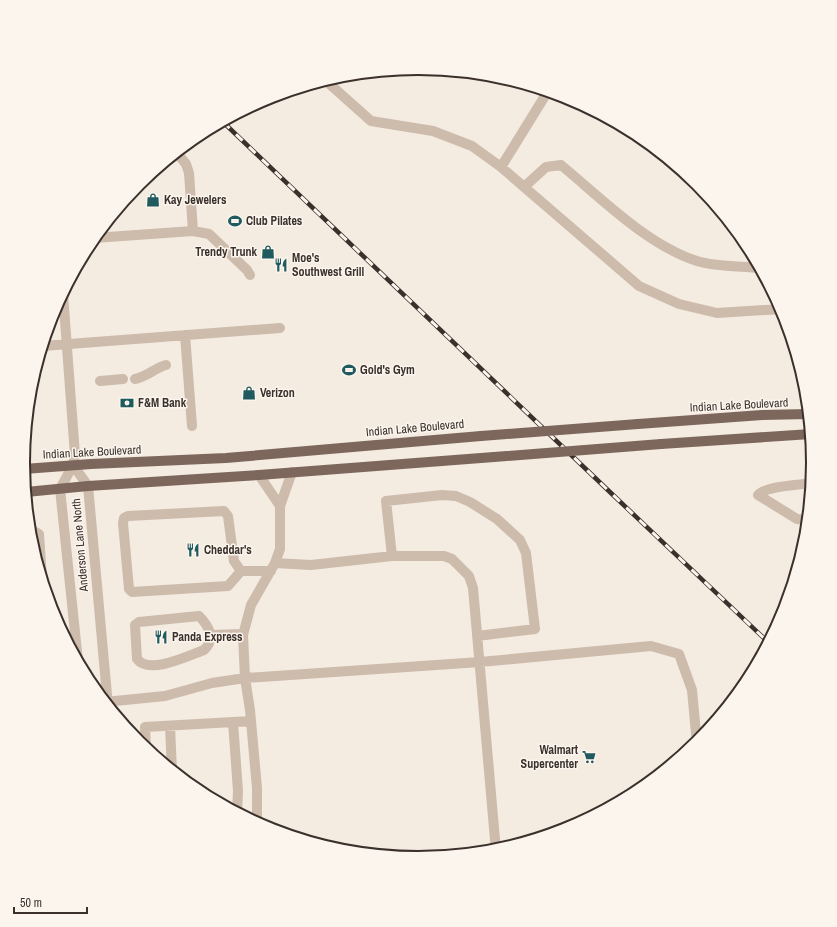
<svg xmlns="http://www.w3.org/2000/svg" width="837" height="927" font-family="'Archivo Narrow',sans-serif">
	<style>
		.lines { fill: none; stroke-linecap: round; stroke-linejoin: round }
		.minor { stroke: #cdbbac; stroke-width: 10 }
		.major { stroke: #7d675c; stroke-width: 10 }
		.rail-casing { stroke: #3b302b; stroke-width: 4.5 }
		.rail { stroke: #fbf5ee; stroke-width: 3; stroke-dasharray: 9; stroke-linecap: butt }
		.major-bridge { stroke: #7d675c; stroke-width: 10 }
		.labels { text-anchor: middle; stroke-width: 3; stroke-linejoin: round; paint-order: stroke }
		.poi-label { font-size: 12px; font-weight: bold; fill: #3b302b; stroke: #fbf5ee; text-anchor: start }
		.street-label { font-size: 12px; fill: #3b302b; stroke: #fbf5ee }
		.rim { fill: none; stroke: #3b302b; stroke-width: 2 }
	</style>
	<rect width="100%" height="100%" fill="#f4ebe1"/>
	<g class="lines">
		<!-- minor -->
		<path class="minor" d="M 325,80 L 371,121 L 433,131 L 472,146 L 501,167 L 639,286 L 679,304 L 717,313 L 782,309
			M 177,153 L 186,164 L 189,173 L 193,231
			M 501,167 L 548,91
			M 524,187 L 546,167 L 561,165 C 601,198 647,245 697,261 C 716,267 740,266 760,268
			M 94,238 L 193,231 L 209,234 L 247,270 L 250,275
			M 63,294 L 75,455 L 73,465 L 60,489 L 78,661
			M 185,335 L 192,426
			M 43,346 L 280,328
			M 135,379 C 146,377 155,368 166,365
			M 100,381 L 123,379
			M 73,465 L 88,486 L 108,706
			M 259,475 L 280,506
			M 808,520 L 797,519 L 758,495 C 765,486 800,485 812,483
			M 30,530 L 32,530 L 39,534 L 42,579
			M 392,556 L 386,501 L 442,495 L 456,496 L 470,502 L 497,519 L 520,540 L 526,553 L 535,629 L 477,636
			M 275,563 L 311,565 L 392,556 L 444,556 L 452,559 L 469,576 L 473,588 L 496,851
			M 241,571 L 228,586 L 132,592 L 129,589 L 123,523 L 124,518 L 128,516 L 224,511 L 228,516 L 234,561 L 241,571 L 271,571
			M 199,616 C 209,626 216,639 204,650 C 188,656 149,675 137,659 L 135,625 L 139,622 Z
			M 211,635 L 243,634
			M 105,702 L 165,696 L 212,683 L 245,678 L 480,662 L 651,646 L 679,654 L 692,690 L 697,744
			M 233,722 L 238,791 L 237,813
			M 170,726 L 172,771
			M 146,749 L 145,727 L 251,721
			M 257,823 L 257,788 L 250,710 L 245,678 L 243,635 L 251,605 L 275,563 L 280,549 L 280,506 L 292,472"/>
		<!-- major -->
		<path class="major" d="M 638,424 L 762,415 L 809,414
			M 661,444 L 811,434
			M 24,469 L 91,464 L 226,458 L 481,436
			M 26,492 L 88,486 L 259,475 L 494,457"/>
		<!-- rail casing -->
		<g class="rail-casing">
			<path id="rail" d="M 223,122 L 612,494 L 769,643"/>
		</g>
		<!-- rail -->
		<use href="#rail" class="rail"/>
		<!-- major-bridge -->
		<path class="major-bridge" d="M 481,436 L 638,424
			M 494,457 L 661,444"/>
	</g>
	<!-- icons -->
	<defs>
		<g id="shop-bare" transform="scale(1.08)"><path d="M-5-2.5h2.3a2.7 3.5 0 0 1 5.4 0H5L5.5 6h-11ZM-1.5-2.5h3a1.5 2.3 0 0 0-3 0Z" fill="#1f5a5e" stroke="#fbf5ee" stroke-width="2.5" paint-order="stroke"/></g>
		<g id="stadium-bare" transform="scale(1.08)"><path d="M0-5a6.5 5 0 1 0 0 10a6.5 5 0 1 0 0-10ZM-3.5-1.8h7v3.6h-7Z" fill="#1f5a5e" stroke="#fbf5ee" stroke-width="2.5" paint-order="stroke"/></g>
		<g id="restaurant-bare" transform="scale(1.08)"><path d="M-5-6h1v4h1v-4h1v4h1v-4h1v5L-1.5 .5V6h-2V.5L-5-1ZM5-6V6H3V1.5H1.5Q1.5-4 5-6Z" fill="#1f5a5e" stroke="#fbf5ee" stroke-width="2.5" paint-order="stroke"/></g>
		<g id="bank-bare" transform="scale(1.08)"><path d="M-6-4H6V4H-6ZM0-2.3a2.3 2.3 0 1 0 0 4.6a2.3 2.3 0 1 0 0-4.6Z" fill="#1f5a5e" stroke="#fbf5ee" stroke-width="2.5" paint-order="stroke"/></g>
		<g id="supermarket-bare" transform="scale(1.08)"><path d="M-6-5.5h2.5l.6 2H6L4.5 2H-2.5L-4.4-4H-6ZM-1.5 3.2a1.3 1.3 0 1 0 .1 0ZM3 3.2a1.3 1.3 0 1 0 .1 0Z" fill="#1f5a5e" stroke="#fbf5ee" stroke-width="2.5" paint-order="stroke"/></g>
	</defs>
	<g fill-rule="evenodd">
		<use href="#shop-bare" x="153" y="200"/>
		<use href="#stadium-bare" x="235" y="221"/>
		<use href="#shop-bare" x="268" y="252"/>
		<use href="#restaurant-bare" x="281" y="265"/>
		<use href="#stadium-bare" x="349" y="370"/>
		<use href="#shop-bare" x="249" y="393"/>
		<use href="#bank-bare" x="127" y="403"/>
		<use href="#restaurant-bare" x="193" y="550"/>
		<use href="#restaurant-bare" x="161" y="637"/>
		<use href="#supermarket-bare" x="589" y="757"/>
	</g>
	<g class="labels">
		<!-- poi labels -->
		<g class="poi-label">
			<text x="164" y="204">Kay Jewelers</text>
			<text x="246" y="225">Club Pilates</text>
			<text x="257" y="256" text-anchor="end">Trendy Trunk</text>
			<text x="292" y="262">Moe's<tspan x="292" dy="14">Southwest Grill</tspan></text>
			<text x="360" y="374">Gold's Gym</text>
			<text x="260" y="397">Verizon</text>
			<text x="138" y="407">F&amp;M Bank</text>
			<text x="204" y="554">Cheddar's</text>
			<text x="172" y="641">Panda Express</text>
			<text x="578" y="754" text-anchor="end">Walmart<tspan x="578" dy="14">Supercenter</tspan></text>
		</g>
		<!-- street labels -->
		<g class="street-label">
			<text transform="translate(739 405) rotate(-3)" y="4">Indian Lake Boulevard</text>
			<text transform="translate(415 428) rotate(-5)" y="4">Indian Lake Boulevard</text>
			<text transform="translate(92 452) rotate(-3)" y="4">Indian Lake Boulevard</text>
			<text transform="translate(80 545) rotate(-95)" y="4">Anderson Lane North</text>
		</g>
	</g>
	<!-- crop -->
	<path d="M0 0H837V927H0ZM30 463a388 388 0 1 1 776 0a388 388 0 1 1-776 0Z" fill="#fbf5ee" fill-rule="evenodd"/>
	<path class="rim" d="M30 463a388 388 0 1 1 776 0a388 388 0 1 1-776 0Z"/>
	<!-- scale -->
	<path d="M14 907v6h73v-6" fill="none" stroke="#3b302b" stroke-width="2"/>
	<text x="20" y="907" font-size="12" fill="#3b302b" stroke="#fbf5ee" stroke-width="3" paint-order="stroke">50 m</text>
</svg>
